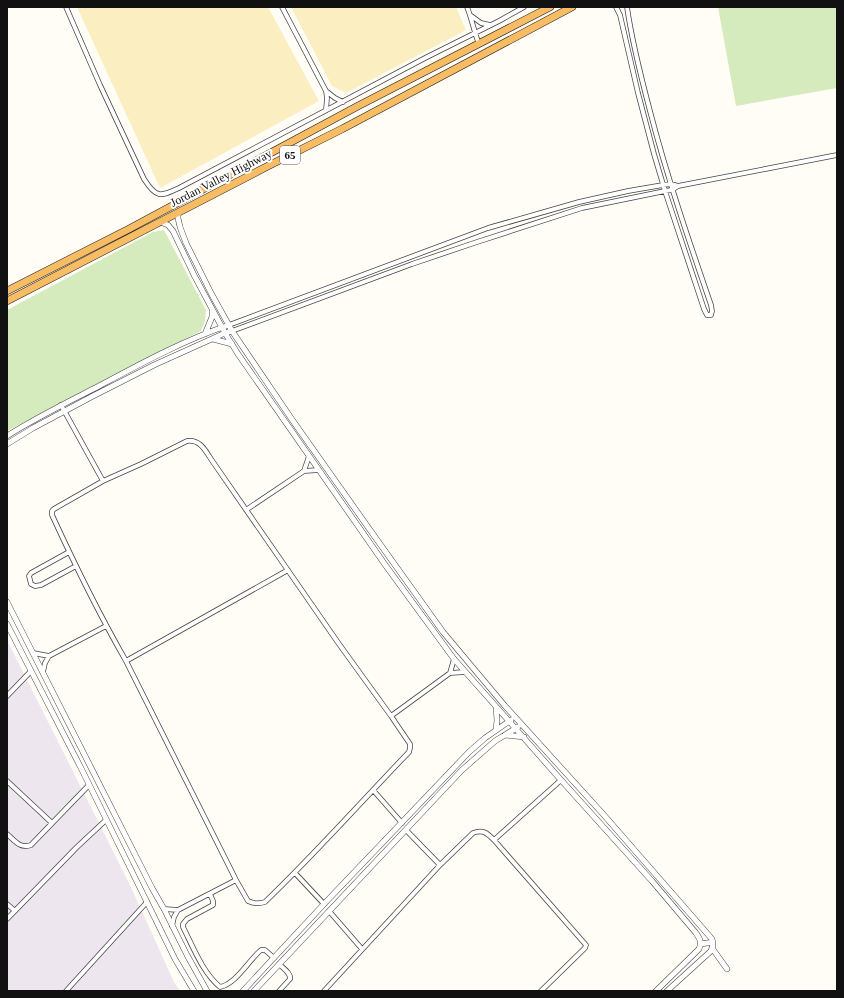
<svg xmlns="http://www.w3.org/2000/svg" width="844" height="998" font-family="Georgia,serif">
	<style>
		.industrial { fill: #eee6ef }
		.green { fill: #d5ebbd }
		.sand { fill: #fbeec1 }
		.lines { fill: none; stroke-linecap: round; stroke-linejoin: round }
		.minor-casing { stroke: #444; stroke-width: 5.5 }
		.tertiary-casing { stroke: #444; stroke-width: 6 }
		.trunk-casing { stroke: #222; stroke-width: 8 }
		.minor { stroke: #fff; stroke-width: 4 }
		.tertiary { stroke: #fff; stroke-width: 5 }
		.trunk { stroke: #f7bc64; stroke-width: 7 }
		.labels { text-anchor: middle; stroke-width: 4; stroke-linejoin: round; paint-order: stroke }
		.shield { fill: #fff; stroke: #585858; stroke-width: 1 }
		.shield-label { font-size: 11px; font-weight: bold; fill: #111 }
		.street-label { font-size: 12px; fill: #111; stroke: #fff }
	</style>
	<rect width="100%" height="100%" fill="#fffdf5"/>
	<!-- industrial -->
	<path class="industrial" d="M 7,640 L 129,883 L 174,982 L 180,991 L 7,991 Z"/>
	<!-- green -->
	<path class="green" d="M 718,7 L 837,7 L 837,88 L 736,106 Z
		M 164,230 L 206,310 L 205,321 L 201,331 L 7,431 L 7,310 L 153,232 Z"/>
	<!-- sand -->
	<path class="sand" d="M 77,7 L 268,7 L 319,101 L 160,188 Z
		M 291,7 L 456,7 L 466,30 L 346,93 L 332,86 Z"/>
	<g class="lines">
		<!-- minor casing -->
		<g class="minor-casing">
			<path id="minor" d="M 66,7 L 100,85 L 144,179 C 156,198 160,197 179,188 L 427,57 L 499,21 L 524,7
				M 282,7 L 326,91 L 335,98 L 343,102
				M 467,7 C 472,19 474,32 479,44
				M 616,7 L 620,15 L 638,93 L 654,154 L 665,191 L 704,309 L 707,315 L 711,315 L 712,311 L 711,305 C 689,241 667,177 650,111 C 641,77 632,42 627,7
				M 470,15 L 481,23 L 490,25
				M 326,91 L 327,98 L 326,110
				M 229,325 L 488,228 L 579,202 L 628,191 L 663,185 L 671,184 L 678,186
				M 232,331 L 412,264 L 474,243 L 582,208 L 665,191 L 672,190 L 678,186 L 837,155
				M 61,405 L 103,481
				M 187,441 C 201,439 206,452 213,462 L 339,644 L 391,716 L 410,744 L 410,748 L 409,752 C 361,802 315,854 265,902 C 259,904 254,904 248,901 L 236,880 L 126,661 C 99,614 75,565 52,515 L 52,511 L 54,509 L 103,481 L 141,464 Z
				M 304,471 L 309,456
				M 246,510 L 304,471 L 319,470
				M 69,552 L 31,573 L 29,576 L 31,584 L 35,586 L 41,585 L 76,566
				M 33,653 L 49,656 L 106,626
				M 126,661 L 288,570
				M 43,672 L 45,663 L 49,656
				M 450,673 L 454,659
				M 7,696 L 31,671
				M 391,716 L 450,673 L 465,672
				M 7,781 L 52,823
				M 373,790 L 402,823
				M 406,830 L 440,865
				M 7,834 C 15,841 20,849 31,845 L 89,785
				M 494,840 L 561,780
				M 295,873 L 324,904
				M 210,894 L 213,901 L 213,905 L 187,919 L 183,924 L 183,927 C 193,947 203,973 220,987 C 236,984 249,960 261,950 L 265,950 L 274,958
				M 7,904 L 14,910
				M 164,909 L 178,910 L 236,880
				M 329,911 L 362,949
				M 7,919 L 77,847 L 106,820
				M 172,926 L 174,917 L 178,910
				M 66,991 L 147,902
				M 279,991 L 290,979 C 291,973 284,969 279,964
				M 324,991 L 440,865 L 473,833 C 483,829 487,833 494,840 L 586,945 L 585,948 L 541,991"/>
		</g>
		<!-- tertiary casing -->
		<g class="tertiary-casing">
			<path id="tertiary" d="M 178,213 L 178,218 L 180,227 L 186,243 L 211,293 L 232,331 L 293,421 L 375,537 L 443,632 L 505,706 L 603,814 L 712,939 L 713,945 L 711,951 L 667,991
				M 160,222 L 168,225 L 173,231 L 194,275 L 225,333 L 232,331
				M 205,334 L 212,317 L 212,311
				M 213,339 L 232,344
				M 7,436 C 37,417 68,402 99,386 C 140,364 184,340 229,325
				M 7,444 L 33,428 L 91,397 L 154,365 L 225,333 L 238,354 L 386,566 L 454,659 L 561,780 L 652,881 L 696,933 C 700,939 702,942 699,949 L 656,991
				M 7,602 L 152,888 L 164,909 L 187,955 L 207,991
				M 7,624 L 82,770 L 175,959 L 194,991
				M 496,707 L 497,720 L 496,730
				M 505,735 L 524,737
				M 701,944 L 713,942
				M 712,948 L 727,969
				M 243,991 L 324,904 L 469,752 L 485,738 L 511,720
				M 254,991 L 462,770 L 495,741 L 518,727"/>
		</g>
		<!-- trunk casing -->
		<g class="trunk-casing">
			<path id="trunk" d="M 7,291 L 129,229 L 358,106 L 550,7
				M 7,301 L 268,166 L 342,129 L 572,7"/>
		</g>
		<!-- minor -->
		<use href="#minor" class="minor"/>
		<!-- tertiary -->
		<use href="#tertiary" class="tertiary"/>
		<!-- trunk -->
		<use href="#trunk" class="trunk"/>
	</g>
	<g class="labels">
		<!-- shield labels -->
		<rect class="shield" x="280" y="146" width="20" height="18" rx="3"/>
		<g class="shield-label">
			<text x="290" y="159">65</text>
		</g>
		<!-- street labels -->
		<g class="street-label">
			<text transform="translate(221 178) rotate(-27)" y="4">Jordan Valley Highway</text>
		</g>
	</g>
	<!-- border -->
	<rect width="844" height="998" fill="none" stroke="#111111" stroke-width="16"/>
</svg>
